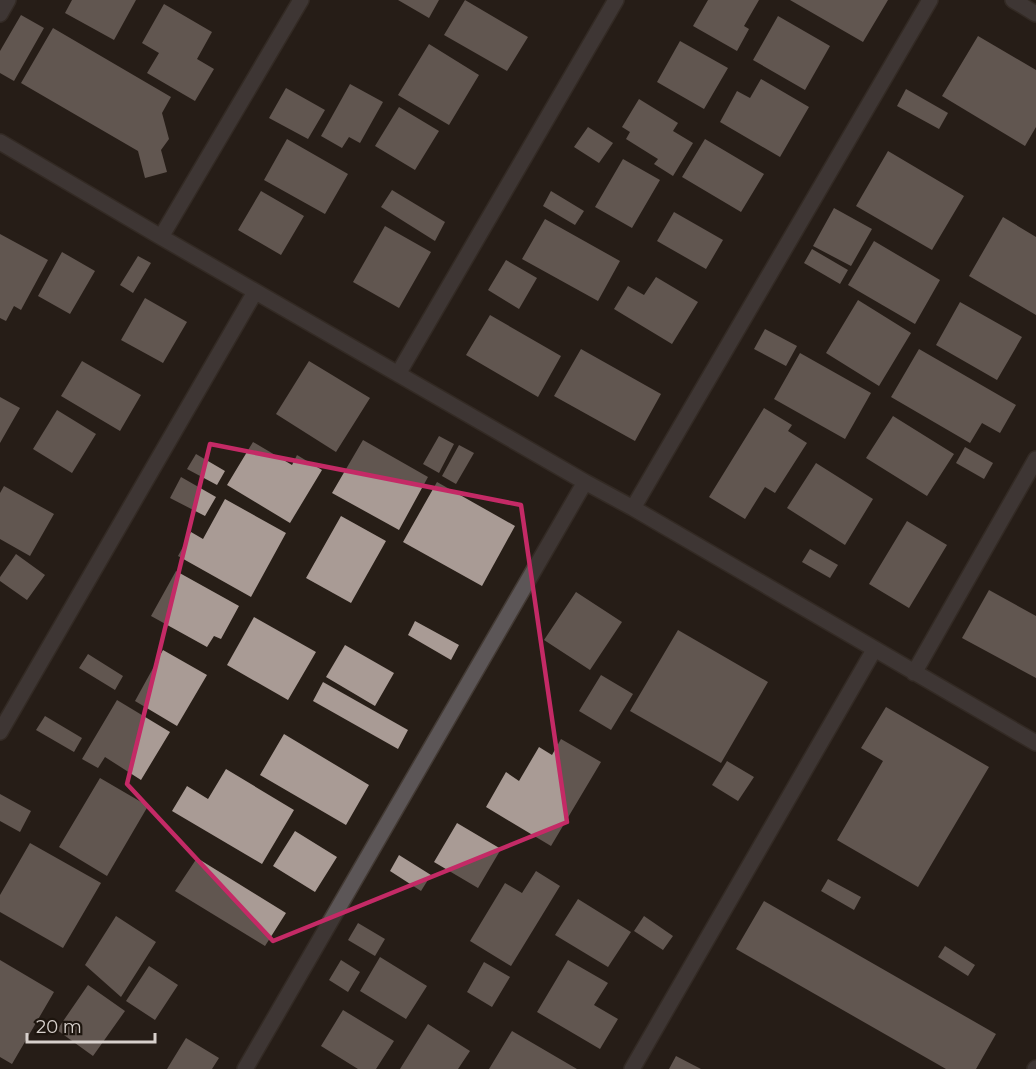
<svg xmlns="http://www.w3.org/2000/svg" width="1036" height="1069" font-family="Montserrat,sans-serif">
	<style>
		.building { fill: #a99b95 }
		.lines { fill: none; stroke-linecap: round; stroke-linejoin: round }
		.street-casing { stroke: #433a34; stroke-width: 18 }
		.street { stroke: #5c5657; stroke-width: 15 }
		.marked { fill: none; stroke: #c42a66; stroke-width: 4.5; stroke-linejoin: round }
	</style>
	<rect width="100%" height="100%" fill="#271e17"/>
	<!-- building -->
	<path class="building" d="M 72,0 L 136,0 L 114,40 L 65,13 Z
		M 398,0 L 439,0 L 429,18 Z
		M 465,0 L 528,37 L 507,71 L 444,35 Z
		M 708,0 L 759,0 L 744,26 L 749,29 L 737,51 L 693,26 Z
		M 790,0 L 888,0 L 863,42 Z
		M 164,4 L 212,32 L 197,59 L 214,69 L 195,101 L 147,73 L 159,53 L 142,43 Z
		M 21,15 L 44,28 L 14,81 L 0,73 L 0,51 Z
		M 778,16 L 830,46 L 805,90 L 753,60 Z
		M 53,28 L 171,97 L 162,113 L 169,139 L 161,150 L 167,172 L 145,178 L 138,151 L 21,83 Z
		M 978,36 L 1036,70 L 1036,127 L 1025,146 L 942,96 Z
		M 680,41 L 728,68 L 704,109 L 657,82 Z
		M 429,44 L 479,75 L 449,125 L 398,95 Z
		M 761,79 L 809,107 L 780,157 L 720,122 L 737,91 L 750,98 Z
		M 350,84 L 383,102 L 360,143 L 349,137 L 342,148 L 321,136 Z
		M 286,88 L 325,110 L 308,139 L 269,118 Z
		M 906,89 L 948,113 L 939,129 L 897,106 Z
		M 639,99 L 678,123 L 673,131 L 693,143 L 673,176 L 654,164 L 658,159 L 626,139 L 630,132 L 622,127 Z
		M 399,107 L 439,131 L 415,170 L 375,146 Z
		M 588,127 L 613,143 L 599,163 L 574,147 Z
		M 287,139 L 348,174 L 325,214 L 264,180 Z
		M 705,139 L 764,174 L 741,212 L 682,177 Z
		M 888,151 L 964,196 L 932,250 L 856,206 Z
		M 623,159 L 660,180 L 632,228 L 595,207 Z
		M 392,190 L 445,222 L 435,241 L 381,207 Z
		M 261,191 L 304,216 L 281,255 L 238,230 Z
		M 551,191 L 584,211 L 575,225 L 543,206 Z
		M 834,208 L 872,229 L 851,266 L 813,246 Z
		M 674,212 L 723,240 L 706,269 L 657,241 Z
		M 1003,217 L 1036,237 L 1036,315 L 969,276 Z
		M 545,219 L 620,261 L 598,301 L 522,259 Z
		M 385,226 L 431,252 L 399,308 L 353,282 Z
		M 0,234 L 48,260 L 21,310 L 14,306 L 6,321 L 0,318 Z
		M 874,241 L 940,280 L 915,324 L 848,285 Z
		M 812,249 L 848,270 L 840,284 L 804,263 Z
		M 62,252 L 95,271 L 70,314 L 38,296 Z
		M 138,256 L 151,263 L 133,293 L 120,285 Z
		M 506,260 L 537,278 L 519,309 L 488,290 Z
		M 656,277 L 698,302 L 672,344 L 614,309 L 628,286 L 644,295 Z
		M 145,298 L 187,322 L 163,363 L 121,340 Z
		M 858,300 L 911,333 L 879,386 L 826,353 Z
		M 960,302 L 1022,337 L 997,380 L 936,345 Z
		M 490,315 L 561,356 L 538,397 L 466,355 Z
		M 765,329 L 797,346 L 786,366 L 754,349 Z
		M 581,349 L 661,394 L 635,441 L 554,396 Z
		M 919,349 L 1016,405 L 1000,433 L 982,423 L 970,443 L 891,397 Z
		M 800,353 L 871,393 L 845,439 L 774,399 Z
		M 82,361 L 141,395 L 120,431 L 61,396 Z
		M 309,361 L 370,398 L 336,452 L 276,414 Z
		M 0,397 L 20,408 L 0,443 Z
		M 764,408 L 792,425 L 788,431 L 807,443 L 775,493 L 765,487 L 745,519 L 709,497 Z
		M 57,410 L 96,434 L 72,473 L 33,449 Z
		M 893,416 L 954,454 L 927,496 L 866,458 Z
		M 439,436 L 454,444 L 439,473 L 423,464 Z
		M 363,440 L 428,477 L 399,530 L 332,493 Z
		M 253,442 L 292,465 L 297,455 L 322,470 L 290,523 L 227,485 Z
		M 459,445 L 474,453 L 456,484 L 442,476 Z
		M 965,447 L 993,463 L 984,479 L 956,463 Z
		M 196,454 L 225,471 L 217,485 L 187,469 Z
		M 816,463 L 873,499 L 845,545 L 787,508 Z
		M 181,477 L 216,497 L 205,516 L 170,498 Z
		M 437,482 L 515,526 L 482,586 L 403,542 Z
		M 4,486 L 54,514 L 30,556 L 0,539 L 0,493 Z
		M 225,499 L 286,533 L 251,597 L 178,556 L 191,532 L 203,539 Z
		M 341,516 L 386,541 L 351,603 L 306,578 Z
		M 907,521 L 947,545 L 909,608 L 869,584 Z
		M 810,549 L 838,565 L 830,578 L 802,562 Z
		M 16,554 L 45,575 L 27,600 L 0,581 L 0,577 Z
		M 176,571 L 239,606 L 221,639 L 214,636 L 207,647 L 151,616 Z
		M 989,590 L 1036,616 L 1036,678 L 962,638 Z
		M 576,592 L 622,622 L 590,670 L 544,640 Z
		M 254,617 L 316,652 L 288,700 L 227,665 Z
		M 415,621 L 459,645 L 451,660 L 408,635 Z
		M 678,630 L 768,682 L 721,763 L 630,711 Z
		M 345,645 L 394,673 L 375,706 L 326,677 Z
		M 163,650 L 207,675 L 177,726 L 135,701 Z
		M 88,654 L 123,676 L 115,690 L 79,668 Z
		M 601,675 L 633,694 L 611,730 L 579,711 Z
		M 323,682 L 408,730 L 398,749 L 313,701 Z
		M 117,700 L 170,732 L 141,780 L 105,757 L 98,768 L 82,759 Z
		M 886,707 L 989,767 L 918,887 L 837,840 L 883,761 L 861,748 Z
		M 45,716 L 82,738 L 74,752 L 36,730 Z
		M 284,734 L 369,785 L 346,825 L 260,775 Z
		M 561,739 L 601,762 L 551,846 L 486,807 L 506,772 L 519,781 L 539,747 L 552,755 Z
		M 727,761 L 754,777 L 738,801 L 712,785 Z
		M 226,769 L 294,810 L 262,864 L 172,811 L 187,786 L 208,799 Z
		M 100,778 L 148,806 L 107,876 L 59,847 Z
		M 0,794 L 31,811 L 20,832 L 0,821 Z
		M 457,823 L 501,849 L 478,888 L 434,862 Z
		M 295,831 L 337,857 L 315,892 L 273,866 Z
		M 30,843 L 101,883 L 63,948 L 0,912 L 0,895 Z
		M 399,855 L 431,875 L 421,891 L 390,871 Z
		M 197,858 L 286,913 L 265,946 L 175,891 Z
		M 536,871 L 560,886 L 511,966 L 470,941 L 505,883 L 522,893 Z
		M 828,879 L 861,897 L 854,910 L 821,891 Z
		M 578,899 L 631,932 L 608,967 L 555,935 Z
		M 764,901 L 996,1034 L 976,1069 L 946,1069 L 736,949 Z
		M 116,916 L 156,942 L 121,997 L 85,965 Z
		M 644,916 L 673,936 L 663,950 L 634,931 Z
		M 358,923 L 385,939 L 375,956 L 348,940 Z
		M 945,946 L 975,965 L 968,976 L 938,957 Z
		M 380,957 L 427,986 L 406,1019 L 360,991 Z
		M 0,960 L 54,992 L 12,1064 L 0,1057 Z
		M 341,960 L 360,972 L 348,992 L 329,980 Z
		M 568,960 L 608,983 L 594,1005 L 618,1019 L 600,1049 L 537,1012 Z
		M 484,962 L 510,977 L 492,1007 L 467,992 Z
		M 149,966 L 178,985 L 155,1020 L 126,1001 Z
		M 88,985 L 125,1011 L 93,1056 L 57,1030 Z
		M 343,1010 L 394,1041 L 376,1069 L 358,1069 L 321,1046 Z
		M 428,1024 L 470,1051 L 458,1069 L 400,1069 Z
		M 512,1031 L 577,1069 L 489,1069 Z
		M 186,1038 L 219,1058 L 212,1069 L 167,1069 Z
		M 676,1056 L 701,1069 L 669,1069 Z"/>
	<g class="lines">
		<!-- street casing -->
		<g class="street-casing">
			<path id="street" d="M 1013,0 L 1036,14
				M 0,14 L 8,0
				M 0,142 L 161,237 L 585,482 L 633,508 L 1036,743
				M 161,237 L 301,0
				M 398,374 L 616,0
				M 633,508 L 930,0
				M 914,673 L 1036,459
				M 0,732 L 255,292
				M 245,1069 L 585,482
				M 632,1069 L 874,650
				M 1035,1069 L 1036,1068"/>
		</g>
		<!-- street -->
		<use href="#street" class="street"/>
	</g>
	<!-- marked area -->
	<path d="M0 0H1036V1069H0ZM 210,444 L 521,505 L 567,822 L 273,941 L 127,784 Z" fill="#271e17" fill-opacity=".55" fill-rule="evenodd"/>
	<path class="marked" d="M 210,444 L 521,505 L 567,822 L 273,941 L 127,784 Z"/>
	<!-- scale -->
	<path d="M27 1033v9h128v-9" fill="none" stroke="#d7d0cc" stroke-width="3"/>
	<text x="36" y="1033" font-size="18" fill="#d7d0cc" stroke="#1d150e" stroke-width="4.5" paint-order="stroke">20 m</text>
</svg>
